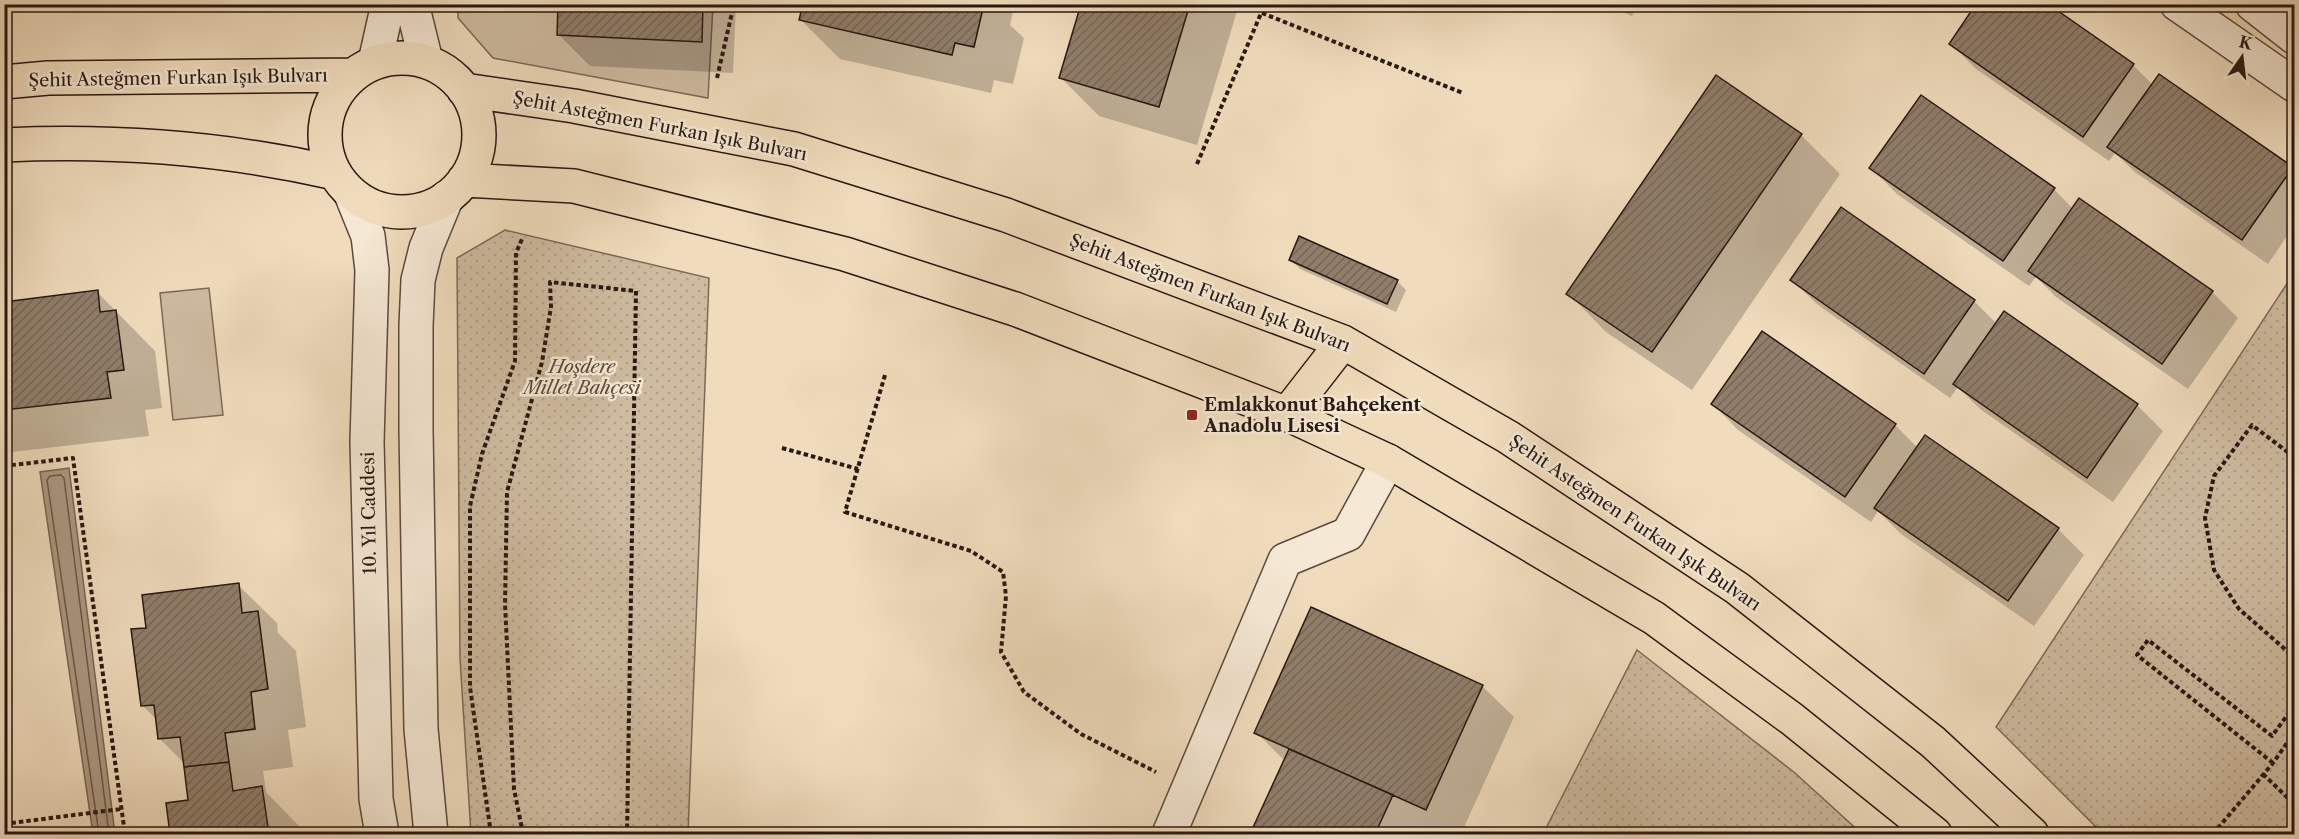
<svg xmlns="http://www.w3.org/2000/svg" width="2299" height="839" font-family="'Libre Caslon Text',serif">
	<style>
		.grass { fill: url(#grass-dots); stroke: #7a6a58; stroke-width: 1.5 }
		.garden { fill: #cebba0; stroke: #7a6a58; stroke-width: 1.5 }
		.water { fill: #ac9983; stroke: #776555; stroke-width: 1.5 }
		.shadow { fill: #0003 }
		.lines { fill: none; stroke-linecap: round; stroke-linejoin: round }
		.shore { stroke: #6a584a; stroke-width: 1.5 }
		.building { fill: url(#building-hatch); stroke: #271811; stroke-width: 1.5 }
		.minor-casing { stroke: #59493c; stroke-width: 36 }
		.major-casing { stroke: #271811; stroke-width: 36 }
		.path { stroke: #271811; stroke-width: 4; stroke-dasharray: 4.5 3; stroke-linecap: butt }
		.minor { stroke: #f5e8d4; stroke-width: 33 }
		.major { stroke: #f0dcbd; stroke-width: 33 }
		.poi-dot { fill: #8f2418; stroke: #f5e8d4; stroke-width: 2 }
		.labels { text-anchor: middle; stroke-width: 5; stroke-linejoin: round; paint-order: stroke }
		.street-label { font-size: 18px; fill: #271811; stroke: #f5e8d4 }
		.park-label { font-size: 18px; font-style: italic; fill: #59493c; stroke: #f5e8d4 }
		.poi-label { font-size: 18px; font-weight: bold; fill: #271811; stroke: #f5e8d4; text-anchor: start }
	</style>
	<defs>
		<pattern id="grass-dots" width="8" height="8" patternUnits="userSpaceOnUse" patternTransform="scale(1.5)"><rect width="8" height="8" fill="#cebba0"/><path d="M2 2h.1M6 6h.1" fill="none" stroke="#b1a089" stroke-width="1.8" stroke-linecap="round"/></pattern>
		<pattern id="building-hatch" width="6" height="6" patternUnits="userSpaceOnUse" patternTransform="scale(1.5)"><rect width="6" height="6" fill="#907e6a"/><path d="M-1 1l2-2M0 6l6-6M5 7l2-2" fill="none" stroke="#766656"/></pattern>
	</defs>
	<rect width="100%" height="100%" fill="#f0dcbd"/>
	<filter id="stains"><feTurbulence type="fractalNoise" baseFrequency=".00333" numOctaves="4"/><feColorMatrix values="0 0 0 0 .2 0 0 0 0 .09 0 0 0 0 .02 0 0 0 .5 -.17"/></filter>
	<radialGradient id="worn" r=".72"><stop offset=".6" stop-color="#630" stop-opacity="0"/><stop offset="1" stop-color="#630" stop-opacity=".3"/></radialGradient>
	<!-- grass -->
	<path class="grass" d="M 505,230 L 709,278 L 688,834 L 471,834 L 460,658 L 457,258 Z
		M 2294,273 L 2294,834 L 2103,834 L 1996,727 Z
		M 1637,650 L 1795,773 L 1862,834 L 1543,834 Z"/>
	<!-- garden -->
	<path class="garden" d="M 458,5 L 713,5 L 708,98 L 493,58 L 458,18 Z
		M 209,288 L 223,415 L 173,420 L 160,293 Z"/>
	<!-- water -->
	<path class="water" d="M 69,468 L 115,834 L 93,834 L 40,472 Z"/>
	<!-- shadow -->
	<path class="shadow" d="M 560,4 L 736,4 L 733,73 L 590,66 L 559,35 Z
		M 791,4 L 1006,4 L 1013,12 L 1010,25 L 1024,38 L 1013,84 L 994,80 L 991,93 L 840,59 L 801,20 L 802,16 Z
		M 1082,4 L 1239,4 L 1197,145 L 1099,116 L 1060,77 Z
		M 1605,4 L 1637,4 L 1632,16 Z
		M 2046,4 L 2133,65 L 2153,85 L 2294,170 L 2294,226 L 2268,264 L 2135,172 L 2115,153 L 2109,161 L 1976,69 L 1951,44 Z
		M 1716,77 L 1801,135 L 1840,174 L 1692,390 L 1606,332 L 1568,293 Z
		M 1871,168 L 2054,189 L 2073,209 L 2079,200 L 2212,292 L 2238,318 L 2188,389 L 2056,297 L 2036,277 L 2029,286 L 1897,194 Z
		M 1841,209 L 1974,301 L 1997,324 L 2004,313 L 2137,405 L 2163,431 L 2113,502 L 1980,409 L 1958,387 L 1950,398 L 1818,305 L 1792,280 Z
		M 1291,260 L 1397,281 L 1406,290 L 1396,312 L 1300,269 Z
		M 97,292 L 155,351 L 162,408 L 145,410 L 149,436 L 4,453 L 4,303 Z
		M 1713,404 L 1895,425 L 1918,448 L 2058,529 L 2084,555 L 2034,626 L 1901,534 L 1878,511 L 1871,522 L 1738,430 Z
		M 238,585 L 277,623 L 278,633 L 296,651 L 306,727 L 288,730 L 293,767 L 263,771 L 266,792 L 300,827 L 301,834 L 172,834 L 168,805 L 189,801 L 185,764 L 160,739 L 157,720 L 143,706 L 148,629 Z
		M 1482,686 L 1514,717 L 1461,834 L 1444,834 L 1424,826 L 1420,834 L 1251,834 L 1285,761 L 1256,732 Z"/>
	<g class="lines">
		<!-- shore -->
		<path class="shore" d="M 99,834 L 47,480 L 50,476 L 61,475 L 64,478 L 109,834"/>
	</g>
	<!-- building -->
	<path class="building" d="M 558,4 L 703,4 L 702,42 L 557,35 Z
		M 803,4 L 984,4 L 974,47 L 955,43 L 952,55 L 799,20 Z
		M 1081,4 L 1190,4 L 1159,107 L 1059,78 Z
		M 1976,4 L 2048,4 L 2134,64 L 2083,137 L 1949,44 Z
		M 2159,74 L 2293,167 L 2242,240 L 2107,147 Z
		M 1716,75 L 1802,134 L 1652,352 L 1566,294 Z
		M 1921,95 L 2055,188 L 2003,261 L 1869,168 Z
		M 2079,198 L 2213,291 L 2162,364 L 2028,271 Z
		M 1841,207 L 1975,300 L 1924,374 L 1790,280 Z
		M 1299,236 L 1398,280 L 1387,304 L 1289,260 Z
		M 98,290 L 100,312 L 116,310 L 124,370 L 107,372 L 111,398 L 4,410 L 4,302 Z
		M 2004,311 L 2138,404 L 2087,478 L 1953,384 Z
		M 1762,331 L 1896,424 L 1845,497 L 1711,404 Z
		M 1925,435 L 2059,528 L 2008,601 L 1874,508 Z
		M 239,583 L 242,613 L 258,611 L 268,689 L 251,692 L 255,729 L 225,733 L 229,762 L 184,767 L 180,737 L 158,739 L 154,705 L 141,706 L 131,629 L 146,628 L 142,595 Z
		M 1311,607 L 1483,685 L 1426,810 L 1254,733 Z
		M 1289,749 L 1393,795 L 1375,834 L 1250,834 Z
		M 229,762 L 233,791 L 262,786 L 269,834 L 170,834 L 166,803 L 188,800 L 184,767 Z"/>
	<g class="lines">
		<!-- minor casing -->
		<g class="minor-casing">
			<path id="minor" d="M 412,4 L 426,61
				M 2177,4 L 2294,85
				M 2252,4 L 2294,37
				M 375,62 L 388,4
				M 351,194 L 368,236 L 372,270 L 367,442 L 376,799 L 382,834
				M 431,834 L 421,729 L 416,430 L 416,326 L 418,280 L 426,248 L 447,197
				M 1169,834 L 1285,560 L 1348,534 L 1388,461"/>
		</g>
		<!-- major casing -->
		<g class="major-casing">
			<path id="major" d="M325 135a77 77 0 1 1 154 0a77 77 0 1 1-154 0Z
				M 4,82 L 48,78 L 352,75
				M 464,90 L 574,106 L 794,149 L 1006,215 L 1343,342 L 1508,437 L 1737,588 L 1933,742 L 2032,834
				M 4,145 C 116,140 226,148 335,173
				M 464,180 L 574,186 L 845,254 L 1015,309 L 1287,414 L 1388,461 L 1654,618 L 1792,719 L 1935,834
				M 1287,414 L 1343,342"/>
		</g>
		<!-- path -->
		<path class="path" d="M 1262,13 L 1463,93
			M 717,78 L 734,4
			M 1197,164 L 1265,4
			M 885,375 L 845,512 L 971,551 L 1003,572 L 1006,596 L 1001,652 L 1024,692 L 1081,734 L 1156,772
			M 782,448 L 858,469
			M 2294,457 L 2252,425 L 2214,476 L 2205,518 L 2214,570 L 2239,609 L 2294,657
			M 4,466 L 73,458 L 125,834
			M 2273,763 L 2137,655 L 2148,640 L 2272,736 L 2294,706
			M 2263,774 L 2294,804
			M 4,824 L 121,809
			M 491,834 L 470,687 L 470,506 L 482,454 L 515,361 L 516,253 L 522,239
			M 523,834 L 514,789 L 505,604 L 507,492 L 542,362 L 551,307 L 550,282 L 636,291 L 627,834
			M 2213,834 L 2273,763 L 2294,733"/>
		<!-- minor -->
		<use href="#minor" class="minor"/>
		<!-- major -->
		<use href="#major" class="major"/>
	</g>
	<!-- markers -->
	<rect class="poi-dot" x="1186" y="409" width="12" height="12" rx="3"/>
	<g class="labels">
		<!-- street labels -->
		<g class="street-label">
			<text transform="translate(178 78) rotate(-1)" y="6">Şehit Asteğmen Furkan Işık Bulvarı</text>
			<text transform="translate(660 126) rotate(11)" y="6">Şehit Asteğmen Furkan Işık Bulvarı</text>
			<text transform="translate(1210 293) rotate(21)" y="6">Şehit Asteğmen Furkan Işık Bulvarı</text>
			<text transform="translate(369 513) rotate(-91)" y="6">10. Yıl Caddesi</text>
			<text transform="translate(1635 523) rotate(34)" y="6">Şehit Asteğmen Furkan Işık Bulvarı</text>
		</g>
		<!-- park labels -->
		<g class="park-label">
			<text x="582" y="373">Hoşdere<tspan x="582" dy="21">Millet Bahçesi</tspan></text>
		</g>
		<!-- poi labels -->
		<g class="poi-label">
			<text x="1204" y="411">Emlakkonut Bahçekent<tspan x="1204" dy="21">Anadolu Lisesi</tspan></text>
		</g>
	</g>
	<!-- margin -->
	<rect width="2299" height="839" fill="none" stroke="#f0dcbd" stroke-width="24"/>
	<rect x="6" y="6" width="2287" height="827" fill="none" stroke="#271811" stroke-width="3"/>
	<rect x="12" y="12" width="2275" height="815" fill="none" stroke="#271811" stroke-width="1.5"/>
	<!-- north arrow -->
	<g transform="translate(2242 57) rotate(14)" stroke="#f5e8d4" stroke-width="4.5" paint-order="stroke">
	<path d="M0-4.5L10 22L0 15L-10 22Z" fill="#271811"/>
	<text y="-9" font-size="16" font-weight="bold" text-anchor="middle" fill="#271811">K</text>
	</g>
	<rect width="100%" height="100%" filter="url(#stains)"/>
	<rect width="100%" height="100%" fill="url(#worn)"/>
</svg>
